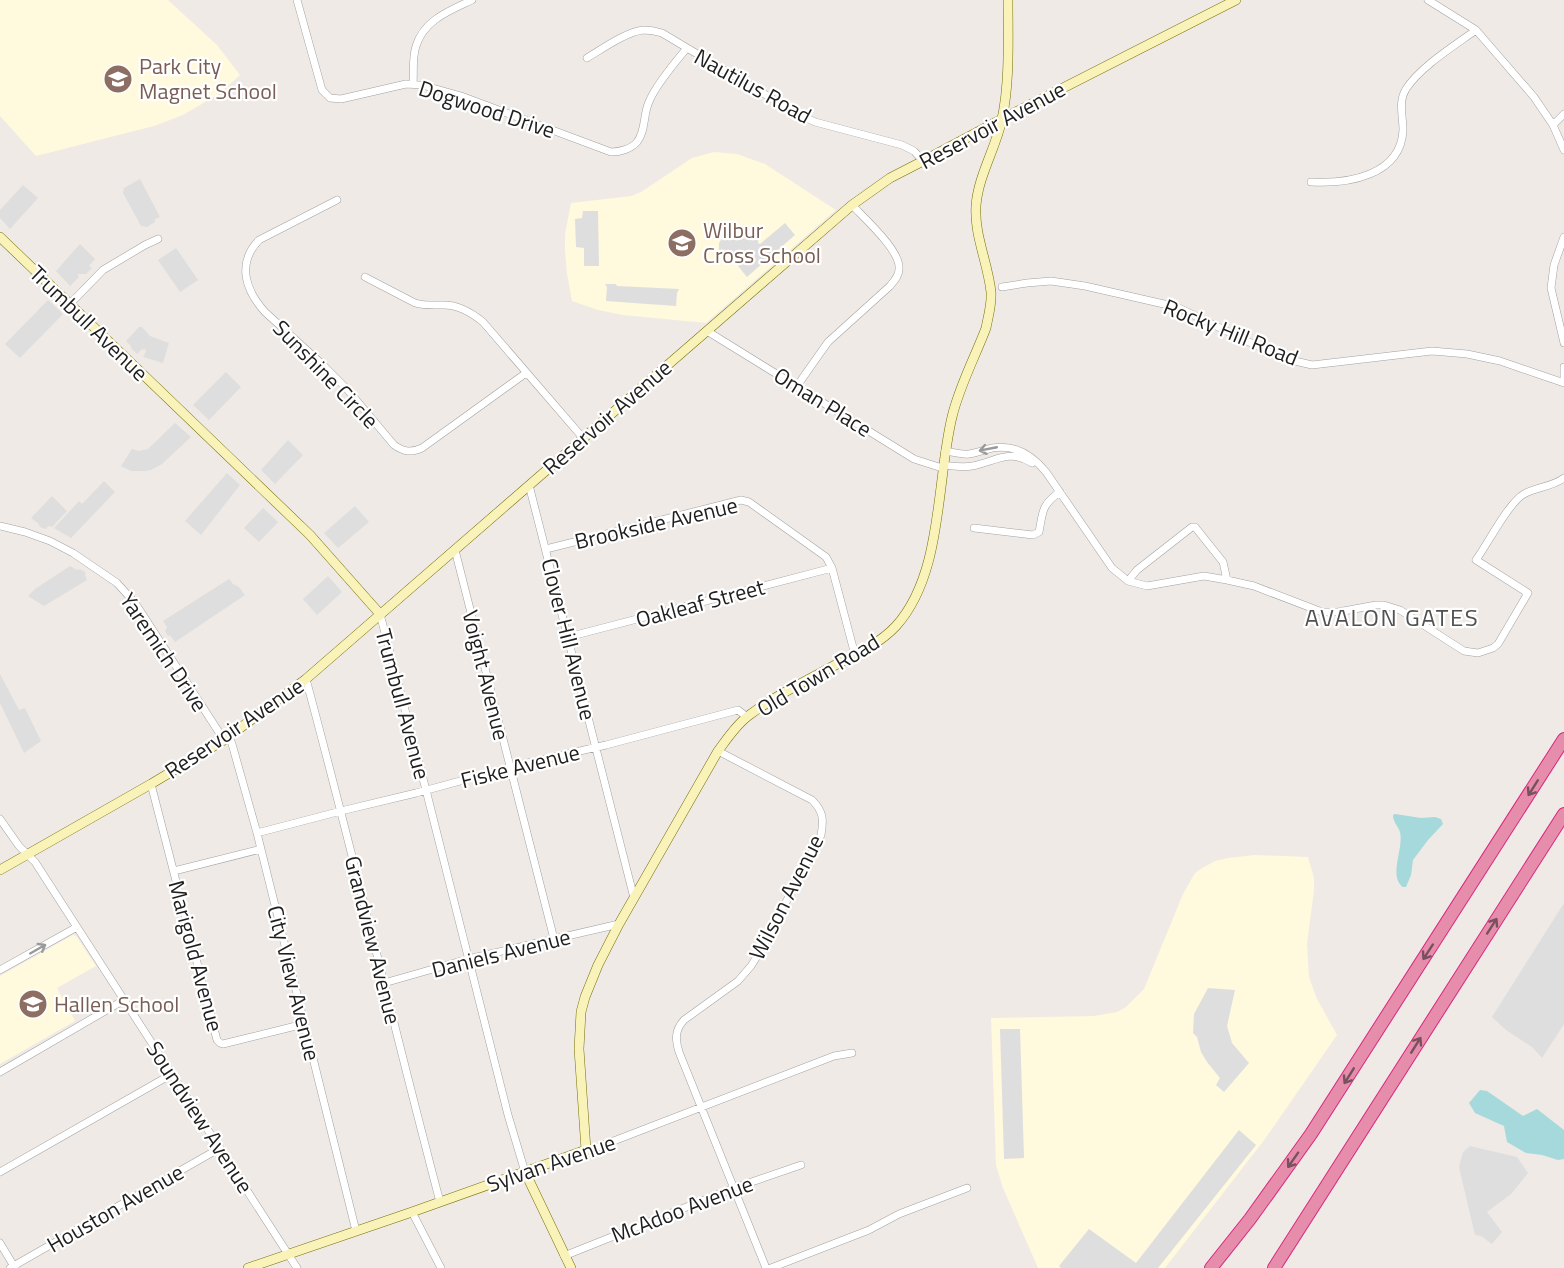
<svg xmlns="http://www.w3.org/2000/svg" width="1564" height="1268" font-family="'Titillium Web',sans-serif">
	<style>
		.education { fill: #fff9de }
		.parking { fill: #dedede }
		.water { fill: #a5d9dc }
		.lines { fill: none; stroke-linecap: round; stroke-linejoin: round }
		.street-casing { stroke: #a2a2a2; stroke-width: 8 }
		.secondary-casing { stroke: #756f06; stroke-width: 10 }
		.highway-casing { stroke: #d92680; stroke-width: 14 }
		.street { stroke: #fff; stroke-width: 7 }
		.secondary { stroke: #f9f2b9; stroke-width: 9 }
		.highway { stroke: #e68dac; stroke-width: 12 }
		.oneway { stroke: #9a9a9a }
		.oneway2 { stroke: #78505e }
		.labels { text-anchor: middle; stroke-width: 4.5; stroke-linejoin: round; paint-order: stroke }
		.education-label { font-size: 22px; fill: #785e54; stroke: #fff; text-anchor: start }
		.street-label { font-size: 22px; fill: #1e1e1e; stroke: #fff }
		.neighbourhood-label { font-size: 24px; letter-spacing: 1.5px; fill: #515151; stroke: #fff }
	</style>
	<rect width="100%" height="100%" fill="#efeae5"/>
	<!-- education -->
	<path class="education" d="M 0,0 L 168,0 L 217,45 L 240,75 L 219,94 L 200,105 L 183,115 L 154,126 L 36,156 L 0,116 Z
		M 714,152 L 737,154 L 765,164 L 836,210 L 706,323 L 623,315 L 598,310 L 572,301 L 567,274 L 565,251 L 565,234 L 571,203 L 631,196 L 641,192 L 692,158 Z
		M 1255,855 L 1308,857 L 1314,878 L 1314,890 L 1307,944 L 1309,977 L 1317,999 L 1337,1035 L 1265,1139 L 1165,1268 L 1038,1268 L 1003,1188 L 996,1165 L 991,1018 L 1094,1016 L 1117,1012 L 1126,1007 L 1144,989 L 1183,894 L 1195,873 L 1204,867 L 1215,861 L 1228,858 Z
		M 73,935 L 76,936 L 96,966 L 57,988 L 75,1021 L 0,1064 L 0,976 Z"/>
	<!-- parking -->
	<path class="parking" d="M 140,179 L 160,217 L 155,219 L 155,222 L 147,227 L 141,226 L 123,193 L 124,188 Z
		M 23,185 L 38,198 L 10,229 L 0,218 L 0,210 Z
		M 583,211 L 598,211 L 599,266 L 584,266 L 584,248 L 576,247 L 575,219 L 582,218 Z
		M 785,223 L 795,235 L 747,277 L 738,266 L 745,260 L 743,254 L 719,252 L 719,243 L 725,234 L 759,237 L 758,243 L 760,244 Z
		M 80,244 L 95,259 L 89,266 L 92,268 L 86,274 L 77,274 L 79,277 L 70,286 L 56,271 Z
		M 176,248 L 198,280 L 180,292 L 158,260 Z
		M 605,284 L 616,284 L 617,286 L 679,289 L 677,293 L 676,306 L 606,301 L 607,287 Z
		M 48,300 L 63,314 L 20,358 L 5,344 Z
		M 139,327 L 142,327 L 150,336 L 169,343 L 163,363 L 143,357 L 146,351 L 145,349 L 141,350 L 137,354 L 131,348 L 131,346 L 126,341 Z
		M 226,372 L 241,387 L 209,420 L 193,405 Z
		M 175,423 L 191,437 L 162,464 L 151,470 L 146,471 L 131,471 L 121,466 L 132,449 L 139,451 L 148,449 Z
		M 288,440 L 303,455 L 275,484 L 261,470 Z
		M 227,473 L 240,485 L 201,535 L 185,521 Z
		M 104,481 L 115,492 L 71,538 L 54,528 L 79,501 L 82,504 Z
		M 52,496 L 67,511 L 52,527 L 48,526 L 46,529 L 40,527 L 38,523 L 31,518 Z
		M 355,506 L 369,522 L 338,548 L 324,533 Z
		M 263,508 L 278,522 L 259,542 L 244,528 Z
		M 70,566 L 77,570 L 80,569 L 86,573 L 85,575 L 87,580 L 44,606 L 28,596 L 35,589 Z
		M 328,576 L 342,592 L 317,615 L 303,599 Z
		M 229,579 L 233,584 L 239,587 L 245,595 L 175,642 L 170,635 L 168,636 L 165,631 L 167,627 L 163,621 Z
		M 0,674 L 19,710 L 25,708 L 41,741 L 24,753 L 0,703 Z
		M 1564,903 L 1564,1024 L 1542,1058 L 1532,1047 L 1506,1030 L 1492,1017 Z
		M 1208,988 L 1235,990 L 1227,1026 L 1232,1043 L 1249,1063 L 1224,1092 L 1216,1085 L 1220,1078 L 1207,1062 L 1201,1052 L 1197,1037 L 1193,1033 L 1194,1014 Z
		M 1000,1029 L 1020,1029 L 1024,1158 L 1004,1159 Z
		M 1239,1130 L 1256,1145 L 1158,1268 L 1061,1268 L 1059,1266 L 1089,1229 L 1136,1263 Z
		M 1470,1146 L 1517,1157 L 1528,1173 L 1511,1194 L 1487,1212 L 1502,1232 L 1492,1244 L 1481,1236 L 1475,1235 L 1459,1167 L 1463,1152 Z"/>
	<!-- water -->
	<path class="water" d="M 1395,814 L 1421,818 L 1435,817 L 1441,819 L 1443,824 L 1428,840 L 1413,860 L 1411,875 L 1406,887 L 1403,887 C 1388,876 1404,849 1400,832 C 1398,826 1393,822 1393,815 Z
		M 1480,1090 L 1487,1091 L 1523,1116 L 1537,1109 L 1564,1130 L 1564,1159 L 1558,1160 L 1542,1155 L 1526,1153 L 1507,1142 L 1504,1126 L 1475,1113 L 1469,1103 Z"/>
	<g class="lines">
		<!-- street casing -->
		<g class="street-casing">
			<path id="street" d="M 297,0 L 322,90 L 330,98 L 341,99 L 406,84 L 422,85 L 461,96 L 611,152 C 620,152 631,149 637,142 C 646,131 643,114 649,102 C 655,86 676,61 687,48
				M 1428,0 L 1476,30 L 1534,97 L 1553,125 L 1564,150
				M 587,58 C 602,49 626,32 643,30 C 650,30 656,31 662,33 L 798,114 L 815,122 L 902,145 L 914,151 L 923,161
				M 413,84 C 414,72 412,58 416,46 C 424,20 449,11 472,0
				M 1553,125 L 1564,114
				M 1311,182 C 1347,184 1401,176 1403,130 C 1403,116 1398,102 1406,89 C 1420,67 1454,46 1476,30
				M 337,200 L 259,240 C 236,264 246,291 265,312 L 323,365 L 346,388 L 394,445 C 404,452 411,453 422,448 L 526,373
				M 1564,237 L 1554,265 L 1551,288 L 1564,343
				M 365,277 L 415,303 C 425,306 434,305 444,305 C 458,305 472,313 483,322 L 583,438
				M 1002,287 L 1027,283 L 1051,281 L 1085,286 L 1177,307 L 1282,358 L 1312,365 L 1432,351 L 1467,354 L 1500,361 L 1564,383
				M 70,304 L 103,270 L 145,245 L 158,239
				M 707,331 L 914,459 L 942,468
				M 1564,383 L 1564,367
				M 797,386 L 828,342 L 890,286 C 894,281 899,276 899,269 C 901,251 865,219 852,205
				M 945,451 C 953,452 961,455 969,454 C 977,453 984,450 992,448 C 1014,444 1032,455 1046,472 L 1112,568 L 1128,581 L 1147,586 L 1204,576 L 1227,580 L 1254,586 L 1322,612 L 1338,612 L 1376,605 L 1384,605 L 1400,610 L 1464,651 L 1478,653 L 1493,648 L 1498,644 L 1528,593 L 1476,560 C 1487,545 1509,502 1524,494 C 1536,487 1552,487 1564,478
				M 943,465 C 952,466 962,468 972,466 C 995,462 1009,448 1032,463
				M 529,485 L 634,898
				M 0,526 L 25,532 L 50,541 L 73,553 L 117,583 L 135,603 L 224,740
				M 974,528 L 1033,535 L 1039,532 C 1043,512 1041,505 1060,492
				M 546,549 L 741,500 L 749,502 L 826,557 L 832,568 L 855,655
				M 455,550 L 554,939
				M 1128,581 L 1137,570 L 1192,527 L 1195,527 L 1223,562 L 1227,580
				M 380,614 L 426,790 L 508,1115 L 525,1172
				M 568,637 L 832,568
				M 306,679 C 353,853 394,1028 440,1202
				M 229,737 L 232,744 L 257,833 L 356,1231
				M 718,751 L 812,800 C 823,811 824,819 821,835 L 761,950 L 751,966 L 738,981 L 684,1020 C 675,1030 675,1039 679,1052 L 766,1268
				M 151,784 L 217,1040 L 220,1043 L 223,1044 L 304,1024
				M 0,819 L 19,846 L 35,862 L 297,1268
				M 257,833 L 341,811 L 416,793 L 519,765 L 606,745 L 738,710 L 747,717
				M 174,871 L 261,849
				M 0,970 L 77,927
				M 384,983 L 468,959 L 619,924
				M 0,1072 L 124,1000
				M 586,1150 L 598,1147 L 834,1056 L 852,1053
				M 0,1172 L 172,1074
				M 412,1212 L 441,1268
				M 0,1243 L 15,1268
				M 564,1256 L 734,1188 L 801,1165
				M 10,1268 L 220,1148
				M 771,1268 L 869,1230 L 899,1214 L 967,1188"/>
		</g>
		<!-- secondary casing -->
		<g class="secondary-casing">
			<path id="secondary" d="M 0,237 L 310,535 L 380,614
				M 0,870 L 151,784 L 224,740 L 306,679 L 852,205 L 890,178 L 923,161 L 1002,119 L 1236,0
				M 525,1172 L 571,1268
				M 248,1268 L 412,1212 L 586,1150 L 579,1049 L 581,1012 L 585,997 L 598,965 L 619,924 L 718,751 C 727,739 736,725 748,716 C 776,695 808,680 839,663 C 859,653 880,643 896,626 C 943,574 936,483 952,417 C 959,387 975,357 986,328 C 988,317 992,304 991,292 C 988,263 974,235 976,206 C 978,176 996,148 1002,119 C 1010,82 1008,38 1008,0"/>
		</g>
		<!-- highway casing -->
		<g class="highway-casing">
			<path id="highway" d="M 1211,1268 L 1250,1219 L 1311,1134 L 1564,739
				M 1274,1268 L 1564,814"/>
		</g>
		<!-- street -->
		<use href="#street" class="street"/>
		<!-- secondary -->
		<use href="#secondary" class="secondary"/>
		<!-- highway -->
		<use href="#highway" class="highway"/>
	</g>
	<!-- one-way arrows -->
	<defs><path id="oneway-shaft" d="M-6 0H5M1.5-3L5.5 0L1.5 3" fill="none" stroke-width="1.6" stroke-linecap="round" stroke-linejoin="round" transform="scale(1.5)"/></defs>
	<g class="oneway">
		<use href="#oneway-shaft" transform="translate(988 449) rotate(169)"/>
		<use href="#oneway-shaft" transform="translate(38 949) rotate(-30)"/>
	</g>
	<g class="oneway2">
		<use href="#oneway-shaft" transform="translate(1533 788) rotate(122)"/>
		<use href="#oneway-shaft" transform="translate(1492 926) rotate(-57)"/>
		<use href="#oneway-shaft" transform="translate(1428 952) rotate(123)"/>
		<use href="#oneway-shaft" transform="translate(1416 1045) rotate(-58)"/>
		<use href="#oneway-shaft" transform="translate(1349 1076) rotate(122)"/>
		<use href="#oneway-shaft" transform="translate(1293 1160) rotate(125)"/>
	</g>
	<!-- icons -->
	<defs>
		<g id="school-disc" transform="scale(1.5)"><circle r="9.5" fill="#8d6e63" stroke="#fff"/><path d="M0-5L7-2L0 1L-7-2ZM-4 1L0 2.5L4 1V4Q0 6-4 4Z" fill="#fff"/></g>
	</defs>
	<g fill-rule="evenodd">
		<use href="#school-disc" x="118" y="79"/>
		<use href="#school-disc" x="682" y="243"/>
		<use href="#school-disc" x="33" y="1004"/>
	</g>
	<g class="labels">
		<!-- education labels -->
		<g class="education-label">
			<text x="139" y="74">Park City<tspan x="139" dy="25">Magnet School</tspan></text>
			<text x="703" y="238">Wilbur<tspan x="703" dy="25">Cross School</tspan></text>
			<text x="54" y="1012">Hallen School</text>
		</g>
		<!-- street labels -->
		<g class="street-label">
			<text transform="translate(753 86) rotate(29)" y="8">Nautilus Road</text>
			<text transform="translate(487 109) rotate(18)" y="8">Dogwood Drive</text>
			<text transform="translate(992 125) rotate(-28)" y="8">Reservoir Avenue</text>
			<text transform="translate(89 323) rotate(44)" y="8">Trumbull Avenue</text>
			<text transform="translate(1231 332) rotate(22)" y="8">Rocky Hill Road</text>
			<text transform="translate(326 374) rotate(46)" y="8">Sunshine Circle</text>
			<text transform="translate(823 402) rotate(32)" y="8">Oman Place</text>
			<text transform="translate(607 417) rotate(-41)" y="8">Reservoir Avenue</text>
			<text transform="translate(656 523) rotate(-13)" y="8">Brookside Avenue</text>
			<text transform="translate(700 603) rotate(-15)" y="8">Oakleaf Street</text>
			<text transform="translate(569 639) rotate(76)" y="8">Clover Hill Avenue</text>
			<text transform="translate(164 652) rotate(56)" y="8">Yaremich Drive</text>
			<text transform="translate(486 675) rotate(76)" y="8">Voight Avenue</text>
			<text transform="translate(818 675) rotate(-31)" y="8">Old Town Road</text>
			<text transform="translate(403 704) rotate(75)" y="8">Trumbull Avenue</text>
			<text transform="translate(234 728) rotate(-34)" y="8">Reservoir Avenue</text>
			<text transform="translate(520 766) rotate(-14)" y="8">Fiske Avenue</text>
			<text transform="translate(786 897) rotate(-63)" y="8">Wilson Avenue</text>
			<text transform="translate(373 940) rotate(76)" y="8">Grandview Avenue</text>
			<text transform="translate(501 953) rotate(-14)" y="8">Daniels Avenue</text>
			<text transform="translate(196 956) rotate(75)" y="8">Marigold Avenue</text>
			<text transform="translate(294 983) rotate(76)" y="8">City View Avenue</text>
			<text transform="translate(200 1117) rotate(57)" y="8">Soundview Avenue</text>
			<text transform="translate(551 1163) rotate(-19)" y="8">Sylvan Avenue</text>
			<text transform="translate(115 1208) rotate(-30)" y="8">Houston Avenue</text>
			<text transform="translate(682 1209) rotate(-21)" y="8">McAdoo Avenue</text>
		</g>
		<!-- neighbourhood labels -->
		<g class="neighbourhood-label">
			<text x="1392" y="626">AVALON GATES</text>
		</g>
	</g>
</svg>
